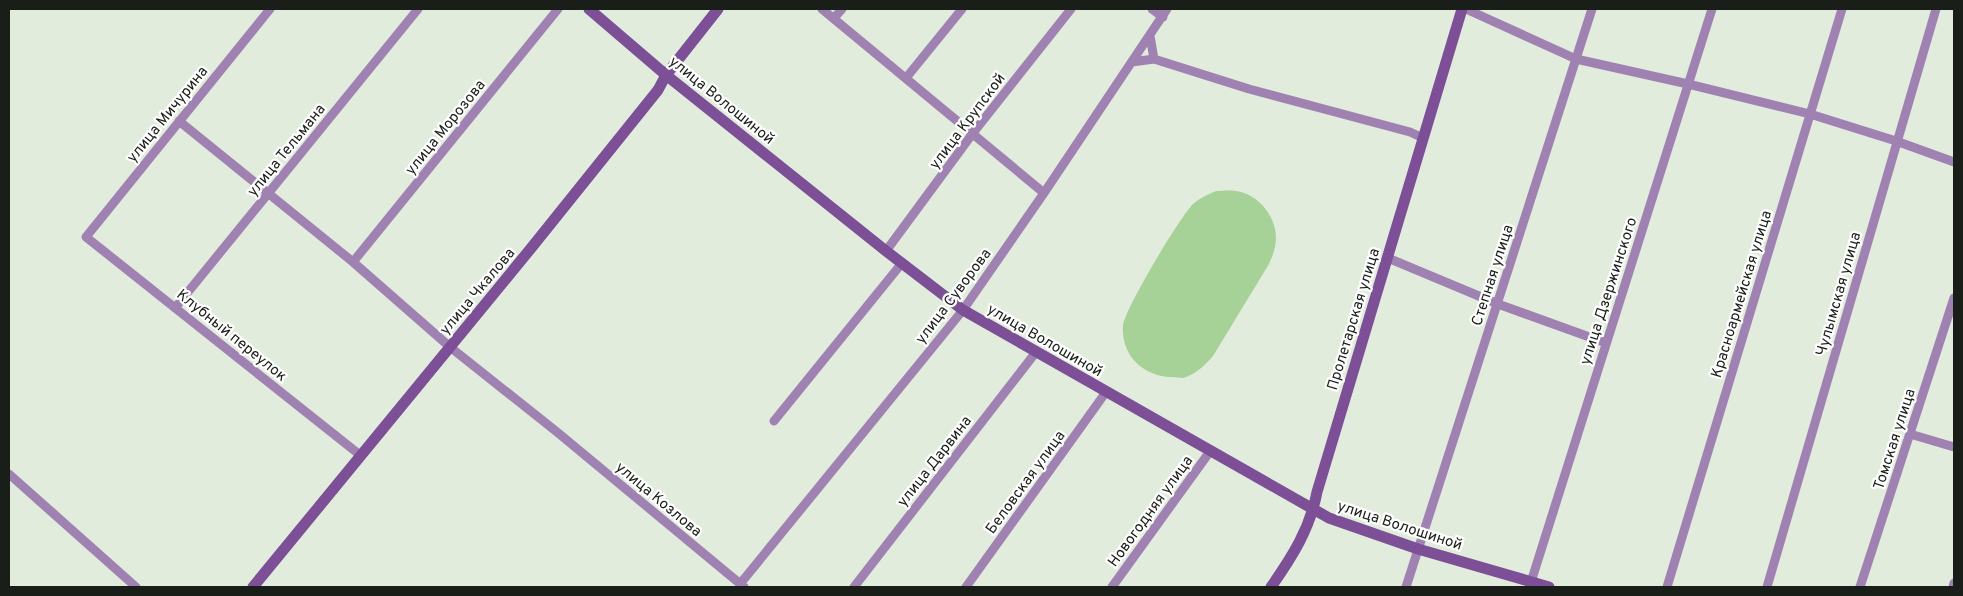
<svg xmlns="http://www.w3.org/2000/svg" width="1963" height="596" font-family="Overpass,sans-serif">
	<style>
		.green { fill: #a6d197 }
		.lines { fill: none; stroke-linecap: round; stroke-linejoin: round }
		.street { stroke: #a082b2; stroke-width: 9 }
		.secondary { stroke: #7c4f96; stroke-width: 11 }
		.labels { text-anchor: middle; stroke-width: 4.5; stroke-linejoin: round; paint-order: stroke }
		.street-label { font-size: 15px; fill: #1a1e18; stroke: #fff }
	</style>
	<rect width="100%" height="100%" fill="#e1ecdd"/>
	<!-- green -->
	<path class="green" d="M 1216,191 C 1222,191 1229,190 1236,191 C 1258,194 1276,216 1276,238 C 1276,247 1273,255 1269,264 L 1213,356 C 1205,365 1195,375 1183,378 C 1179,378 1175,377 1171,377 C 1143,376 1121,355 1123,326 C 1124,310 1180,217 1193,204 C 1200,198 1207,195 1216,191 Z"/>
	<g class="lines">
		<!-- street -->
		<path class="street" d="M 270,9 L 86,237 L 360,455
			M 822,9 L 1044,193
			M 1152,9 L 1163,17
			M 1466,9 L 1576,59 L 1688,84 L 1810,114 L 1896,141 L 1954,162
			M 834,18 L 842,9
			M 1150,36 L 1154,59
			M 1132,62 L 1154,59 L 1249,89 L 1410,132 L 1423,138
			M 906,78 L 962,9
			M 179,121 L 353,262 L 450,347 L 557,432 L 744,587
			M 886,251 L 973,133 L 1071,9
			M 1388,258 L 1498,304 L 1606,343
			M 353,262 L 558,9
			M 175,308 L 418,9
			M 774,421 L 902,263
			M 1910,434 L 1954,447
			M 9,474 L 136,587
			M 1531,582 L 1712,9
			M 740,584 L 963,310 L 1044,193 L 1167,9
			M 854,587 L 1036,352
			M 966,587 L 1106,392
			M 1112,587 L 1211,450
			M 1406,587 L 1592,9
			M 1667,587 L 1842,9
			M 1767,587 L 1936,9
			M 1860,587 L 1954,298
			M 1953,587 L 1954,583"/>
		<!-- secondary -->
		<path class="secondary" d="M 589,9 L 666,75 L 886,251 L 963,310 L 1329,518 L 1418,549 L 1549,587
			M 253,587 L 532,247 L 658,90 L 666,75 L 718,9
			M 1271,587 C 1292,557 1310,529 1317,492 L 1462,9"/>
	</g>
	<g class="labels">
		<!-- street labels -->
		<g class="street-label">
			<text transform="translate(722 100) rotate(39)" y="5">улица Волошиной</text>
			<text transform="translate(167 114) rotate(-51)" y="5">улица Мичурина</text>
			<text transform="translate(967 121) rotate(-53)" y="5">улица Крупской</text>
			<text transform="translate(445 127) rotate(-51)" y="5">улица Морозова</text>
			<text transform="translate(286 150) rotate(-51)" y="5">улица Тельмана</text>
			<text transform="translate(1492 275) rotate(-72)" y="5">Степная улица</text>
			<text transform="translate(477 291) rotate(-50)" y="5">улица Чкалова</text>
			<text transform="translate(1608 291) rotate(-72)" y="5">улица Дзержинского</text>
			<text transform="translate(1741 294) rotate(-73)" y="5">Красноармейская улица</text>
			<text transform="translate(1838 294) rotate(-74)" y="5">Чулымская улица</text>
			<text transform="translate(953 296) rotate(-53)" y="5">улица Суворова</text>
			<text transform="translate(1353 319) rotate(-73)" y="5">Пролетарская улица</text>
			<text transform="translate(232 335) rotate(39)" y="5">Клубный переулок</text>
			<text transform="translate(1045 340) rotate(30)" y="5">улица Волошиной</text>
			<text transform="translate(1894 439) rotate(-72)" y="5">Томская улица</text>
			<text transform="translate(934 461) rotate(-52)" y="5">улица Дарвина</text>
			<text transform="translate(1025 482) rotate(-54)" y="5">Беловская улица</text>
			<text transform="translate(659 499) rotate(40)" y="5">улица Козлова</text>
			<text transform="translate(1150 511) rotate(-54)" y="5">Новогодняя улица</text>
			<text transform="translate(1400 525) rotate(18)" y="5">улица Волошиной</text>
		</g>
	</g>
	<!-- border -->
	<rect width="1963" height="596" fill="none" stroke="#1a1e18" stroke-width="20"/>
</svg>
